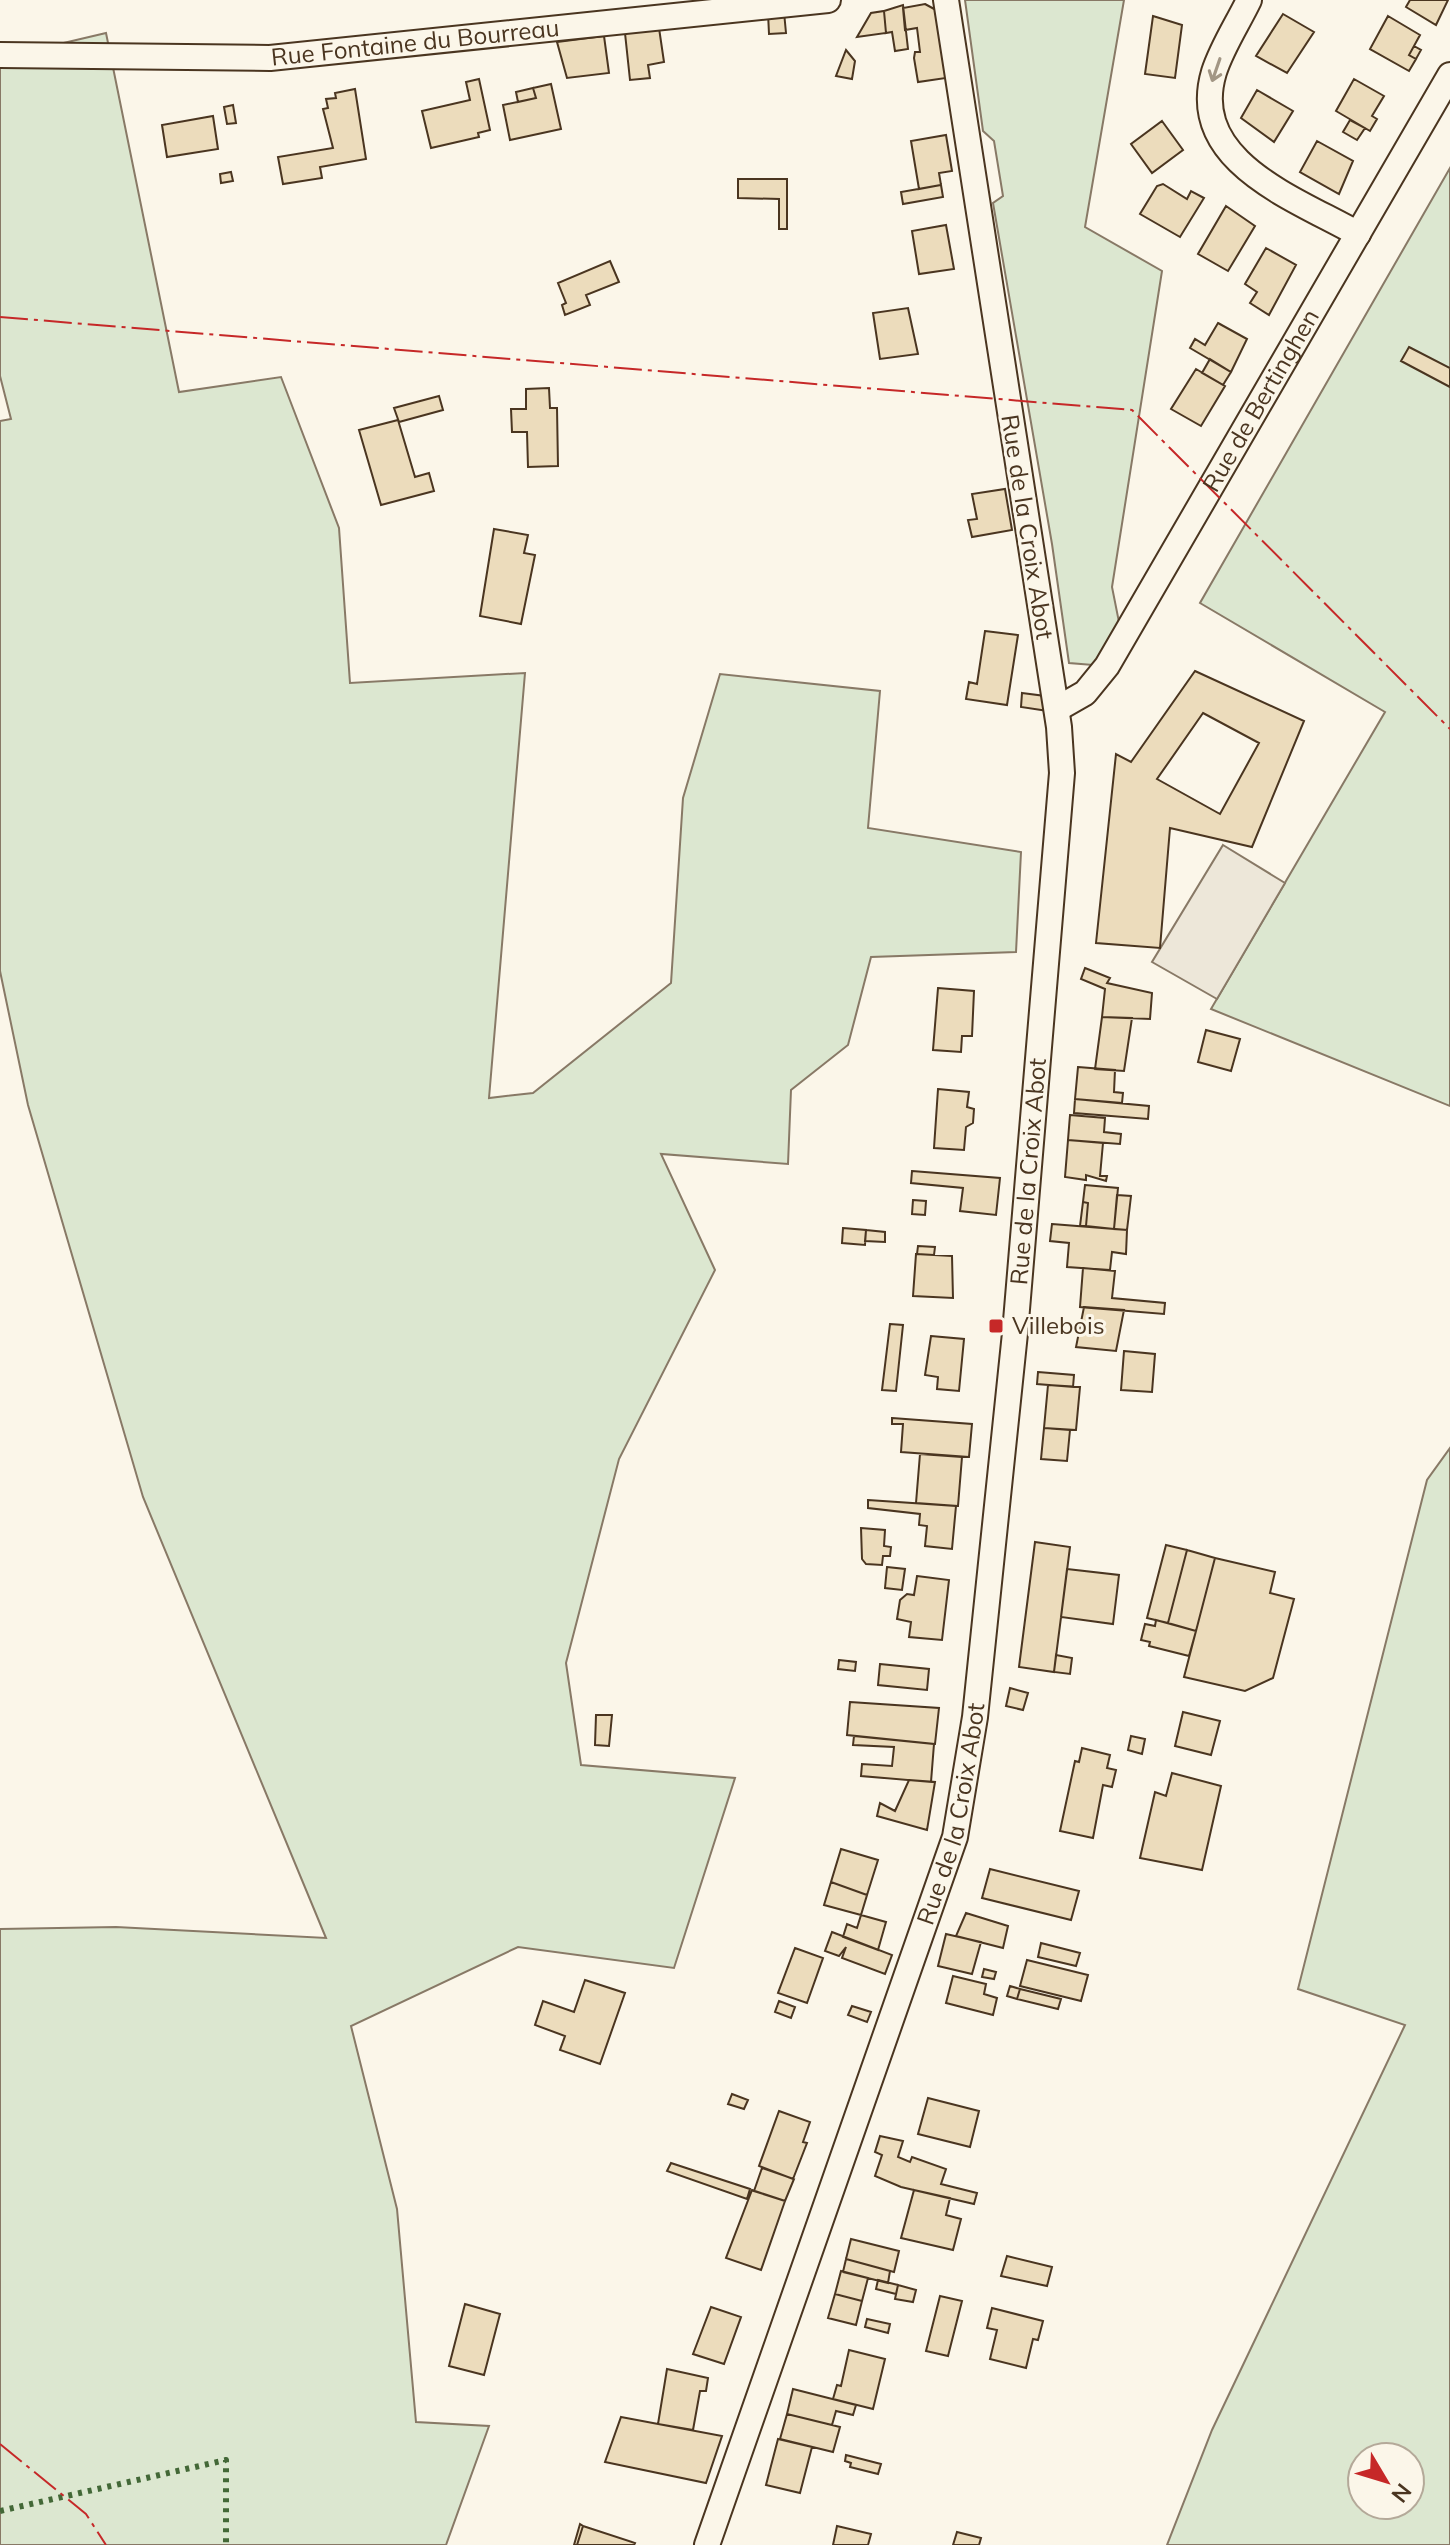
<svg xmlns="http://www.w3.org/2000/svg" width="1450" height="2545" font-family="Mulish,sans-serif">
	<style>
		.green { fill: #dce7d0; stroke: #887966; stroke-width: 2; fill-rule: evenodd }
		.parking { fill: #ede7d9; stroke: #887966; stroke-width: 2 }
		.building { fill: #ecdcbc; stroke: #4a3520; stroke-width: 2; fill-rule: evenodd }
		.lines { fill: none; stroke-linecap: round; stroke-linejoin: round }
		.minor-casing { stroke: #4a3520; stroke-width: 28 }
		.minor { stroke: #fbf6e9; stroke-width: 24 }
		.hedge { stroke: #436837; stroke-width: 6; stroke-dasharray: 4 6; stroke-linecap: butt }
		.power { stroke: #c62828; stroke-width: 2; stroke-dasharray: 28 6 4 6; stroke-linecap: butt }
		.oneway { stroke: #a29684 }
		.poi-dot { fill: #c62828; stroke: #fbf6e9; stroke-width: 3 }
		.labels { text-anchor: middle; stroke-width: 6; stroke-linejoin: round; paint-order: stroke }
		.street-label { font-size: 24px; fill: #4a3520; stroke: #fbf6e9 }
		.poi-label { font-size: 24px; fill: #4a3520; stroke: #fbf6e9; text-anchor: start }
	</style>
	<rect width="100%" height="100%" fill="#fbf6e9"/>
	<!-- green -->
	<path class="green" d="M 965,0 L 1124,0 L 1085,227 L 1162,271 L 1112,587 L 1119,622 L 1093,665 L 1069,663 L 1052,544 L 993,203 L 1003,196 L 994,141 L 983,131 Z
		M 106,33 L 179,392 L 281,377 L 339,528 L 350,683 L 525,673 L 489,1098 L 533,1093 L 671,983 L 683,798 L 720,674 L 880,691 L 868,828 L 1021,852 L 1016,952 L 871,957 L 848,1045 L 791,1090 L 788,1164 L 661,1154 L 715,1270 L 619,1459 L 566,1663 L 581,1765 L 735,1778 L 674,1968 L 518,1947 L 351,2026 L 397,2209 L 416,2422 L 489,2426 L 446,2545 L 0,2545 L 0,1929 L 116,1927 L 326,1938 L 143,1497 L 28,1105 L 0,971 L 0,421 L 11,419 L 0,376 L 0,46 L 55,45 Z
		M 1450,168 L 1450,1106 L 1211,1009 L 1385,712 L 1200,603 Z
		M 1450,1448 L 1450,2545 L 1167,2545 L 1212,2430 L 1405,2025 L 1298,1989 L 1427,1480 ZM 1410,2457 L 1410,2505 L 1362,2505 L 1362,2457 Z"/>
	<!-- parking -->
	<path class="parking" d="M 1223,845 L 1285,883 L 1217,999 L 1152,962 Z"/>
	<!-- building -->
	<path class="building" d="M 1410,0 L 1448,0 L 1436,25 L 1406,7 Z
		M 925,4 L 936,10 L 946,78 L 918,82 L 914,58 L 915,52 L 920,52 L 917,28 L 905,30 L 903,8 Z
		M 903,5 L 908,49 L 895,51 L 892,32 L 886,33 L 884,11 Z
		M 884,11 L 886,33 L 857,37 L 871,13 Z
		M 784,12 L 786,33 L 769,34 L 768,13 Z
		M 1283,14 L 1314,32 L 1287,73 L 1256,56 Z
		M 1153,16 L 1182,25 L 1175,78 L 1145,74 Z
		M 1388,16 L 1420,35 L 1409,55 L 1416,59 L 1409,71 L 1370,49 Z
		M 659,28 L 664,62 L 648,65 L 650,78 L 630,80 L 625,33 Z
		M 604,36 L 609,73 L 567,78 L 557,42 Z
		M 1414,46 L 1421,50 L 1416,59 L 1409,55 Z
		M 846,50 L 855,61 L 852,79 L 836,76 Z
		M 479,79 L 490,130 L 478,133 L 479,137 L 431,148 L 422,111 L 470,100 L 466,82 Z
		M 1354,79 L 1384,96 L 1372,116 L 1377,119 L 1370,131 L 1336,111 Z
		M 551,84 L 561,129 L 510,140 L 503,105 L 536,98 L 533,88 Z
		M 533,88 L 536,98 L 518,102 L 516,92 Z
		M 355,89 L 366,159 L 320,167 L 322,178 L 283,184 L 278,157 L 333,148 L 323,109 L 328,108 L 326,99 L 336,98 L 335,93 Z
		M 1257,90 L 1293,111 L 1274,142 L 1241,118 Z
		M 233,105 L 236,123 L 227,124 L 224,107 Z
		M 213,116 L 218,149 L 167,157 L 162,125 Z
		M 1350,120 L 1365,128 L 1357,140 L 1343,132 Z
		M 1162,121 L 1183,150 L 1152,173 L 1131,144 Z
		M 946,135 L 952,171 L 939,173 L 941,185 L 919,189 L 911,141 Z
		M 1317,141 L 1353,161 L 1339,194 L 1300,172 Z
		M 231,172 L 233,181 L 221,183 L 220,174 Z
		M 738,179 L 787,179 L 787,229 L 779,229 L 779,199 L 738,198 Z
		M 1163,184 L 1187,199 L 1191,191 L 1204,198 L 1180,237 L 1140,214 L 1157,186 Z
		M 941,185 L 943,197 L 903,204 L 901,192 Z
		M 1226,206 L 1255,226 L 1228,271 L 1198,254 Z
		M 946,225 L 954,269 L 919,274 L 912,231 Z
		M 1266,248 L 1296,265 L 1269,315 L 1250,303 L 1257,292 L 1245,284 Z
		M 610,261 L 619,282 L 586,295 L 590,305 L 565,315 L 562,305 L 566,303 L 558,283 Z
		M 908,308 L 918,354 L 880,359 L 873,313 Z
		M 1218,323 L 1247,339 L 1231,372 L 1190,348 L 1195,339 L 1205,345 Z
		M 1409,347 L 1450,368 L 1450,387 L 1401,361 Z
		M 1210,359 L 1231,372 L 1223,385 L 1202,373 Z
		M 1196,369 L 1225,386 L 1201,426 L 1171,409 Z
		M 549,388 L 550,408 L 557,408 L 558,466 L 528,467 L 527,432 L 512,432 L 511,409 L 526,409 L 526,389 Z
		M 439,396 L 443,410 L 399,422 L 394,408 Z
		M 398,420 L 415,477 L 429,473 L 434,491 L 381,505 L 359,430 Z
		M 1005,489 L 1012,530 L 972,537 L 968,520 L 977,519 L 972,494 Z
		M 494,529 L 528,535 L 524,553 L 535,555 L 521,624 L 480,616 Z
		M 985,631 L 1018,635 L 1007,705 L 966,699 L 969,682 L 977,684 Z
		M 1195,671 L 1304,721 L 1252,847 L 1170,828 L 1160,948 L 1096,943 L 1116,754 L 1131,762 ZM 1203,713 L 1259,743 L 1220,814 L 1157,779 Z
		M 1022,693 L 1045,696 L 1048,711 L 1021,707 Z
		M 1085,968 L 1110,978 L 1107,983 L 1152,993 L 1150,1019 L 1102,1017 L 1105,989 L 1081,979 Z
		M 938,988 L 974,991 L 972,1036 L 962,1036 L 961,1052 L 933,1050 Z
		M 1102,1017 L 1132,1018 L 1124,1071 L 1095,1069 Z
		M 1206,1030 L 1240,1039 L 1231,1071 L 1198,1062 Z
		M 1078,1067 L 1115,1070 L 1114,1092 L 1123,1093 L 1122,1103 L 1075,1099 Z
		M 938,1089 L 969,1092 L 967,1107 L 974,1109 L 973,1123 L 966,1127 L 964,1150 L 934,1148 Z
		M 1075,1099 L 1149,1106 L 1148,1119 L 1074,1113 Z
		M 1070,1115 L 1105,1118 L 1104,1132 L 1121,1134 L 1120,1144 L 1068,1140 Z
		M 1068,1140 L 1103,1143 L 1100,1176 L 1107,1176 L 1106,1181 L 1086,1175 L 1086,1180 L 1065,1177 Z
		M 912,1171 L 1000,1178 L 996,1215 L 960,1211 L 963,1188 L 911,1183 Z
		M 1085,1185 L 1118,1188 L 1114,1229 L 1086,1226 L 1088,1203 L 1083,1202 Z
		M 1117,1195 L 1131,1196 L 1127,1230 L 1114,1229 Z
		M 913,1200 L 926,1201 L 925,1215 L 912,1214 Z
		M 1083,1202 L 1088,1203 L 1086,1226 L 1080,1226 Z
		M 1052,1224 L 1127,1230 L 1126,1254 L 1112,1252 L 1110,1270 L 1067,1267 L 1069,1243 L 1050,1241 Z
		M 843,1228 L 866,1230 L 865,1245 L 842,1243 Z
		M 866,1230 L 885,1232 L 885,1242 L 865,1241 Z
		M 918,1246 L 935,1247 L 934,1255 L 917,1254 Z
		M 916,1254 L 952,1256 L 953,1298 L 913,1296 Z
		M 1083,1268 L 1115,1271 L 1112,1298 L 1165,1303 L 1164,1314 L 1080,1307 Z
		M 1084,1307 L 1124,1310 L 1116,1351 L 1076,1347 Z
		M 890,1324 L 903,1325 L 896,1391 L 882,1390 Z
		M 931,1336 L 964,1339 L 959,1391 L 937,1389 L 938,1377 L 925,1375 Z
		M 1124,1351 L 1155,1354 L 1152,1392 L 1121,1390 Z
		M 1038,1372 L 1074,1375 L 1073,1387 L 1037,1384 Z
		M 1048,1385 L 1080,1387 L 1076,1430 L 1044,1428 Z
		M 892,1418 L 972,1424 L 969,1457 L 901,1452 L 903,1424 L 892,1424 Z
		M 1044,1428 L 1070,1430 L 1067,1461 L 1041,1459 Z
		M 920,1454 L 962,1457 L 958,1506 L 916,1503 Z
		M 868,1500 L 956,1506 L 952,1549 L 925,1546 L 927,1526 L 919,1525 L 920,1514 L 868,1508 Z
		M 861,1528 L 885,1530 L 884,1546 L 891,1547 L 890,1556 L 883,1556 L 882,1565 L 866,1564 L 862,1559 Z
		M 1035,1542 L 1070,1547 L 1054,1672 L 1019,1667 Z
		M 1166,1545 L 1187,1550 L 1168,1623 L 1147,1618 Z
		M 1187,1550 L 1215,1558 L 1196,1631 L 1168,1623 Z
		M 1215,1558 L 1275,1572 L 1270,1593 L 1294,1599 L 1273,1678 L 1245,1691 L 1184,1677 Z
		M 887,1567 L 905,1569 L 902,1590 L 885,1588 Z
		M 1067,1569 L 1119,1575 L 1113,1624 L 1061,1617 Z
		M 917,1576 L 949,1580 L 942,1640 L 909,1637 L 911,1622 L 897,1619 L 900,1600 L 907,1594 L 914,1595 Z
		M 1156,1620 L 1196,1631 L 1189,1656 L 1149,1646 L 1150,1642 L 1141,1640 L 1145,1624 L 1155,1626 Z
		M 1056,1655 L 1072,1658 L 1070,1674 L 1054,1672 Z
		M 839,1660 L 856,1662 L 855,1671 L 838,1669 Z
		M 880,1664 L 929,1669 L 927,1690 L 878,1685 Z
		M 1010,1688 L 1028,1693 L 1023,1710 L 1006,1706 Z
		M 850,1702 L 939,1708 L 935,1744 L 847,1735 Z
		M 1183,1712 L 1220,1721 L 1211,1755 L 1175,1746 Z
		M 596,1715 L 612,1715 L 609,1746 L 595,1745 Z
		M 854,1736 L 934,1744 L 931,1782 L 861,1776 L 862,1764 L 892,1766 L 894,1747 L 853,1745 Z
		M 1131,1736 L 1145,1739 L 1142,1754 L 1128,1750 Z
		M 1082,1748 L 1110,1755 L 1107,1768 L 1116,1770 L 1112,1787 L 1103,1785 L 1093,1838 L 1060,1831 L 1075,1761 L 1079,1762 Z
		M 1172,1773 L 1221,1786 L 1202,1870 L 1140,1858 L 1155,1792 L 1166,1796 Z
		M 909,1780 L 935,1782 L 927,1830 L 877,1816 L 880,1803 L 895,1811 Z
		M 841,1849 L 878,1860 L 867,1895 L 831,1882 Z
		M 990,1869 L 1079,1891 L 1071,1920 L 982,1898 Z
		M 831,1882 L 867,1895 L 861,1915 L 824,1905 Z
		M 966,1913 L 1008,1926 L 1003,1948 L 956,1936 Z
		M 861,1915 L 886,1922 L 878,1950 L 843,1937 L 847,1924 L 857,1928 Z
		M 832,1932 L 892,1955 L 885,1974 L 842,1958 L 846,1947 L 839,1956 L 825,1951 Z
		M 946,1934 L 981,1942 L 972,1974 L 938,1966 Z
		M 1041,1943 L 1080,1953 L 1076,1966 L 1038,1957 Z
		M 795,1948 L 823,1958 L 807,2003 L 778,1993 Z
		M 1027,1960 L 1088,1975 L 1081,2001 L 1020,1986 Z
		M 984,1969 L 996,1972 L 994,1979 L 982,1977 Z
		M 953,1976 L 986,1984 L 984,1994 L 997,1998 L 993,2015 L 946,2003 Z
		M 585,1980 L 625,1993 L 600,2064 L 560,2050 L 565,2036 L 535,2025 L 543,2001 L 574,2012 Z
		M 1010,1986 L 1020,1989 L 1017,1999 L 1007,1996 Z
		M 1020,1989 L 1061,1999 L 1058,2009 L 1017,1999 Z
		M 779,2001 L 795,2007 L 791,2018 L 775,2012 Z
		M 852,2006 L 871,2012 L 867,2022 L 848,2015 Z
		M 732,2094 L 748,2100 L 744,2109 L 728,2104 Z
		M 928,2098 L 979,2111 L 970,2147 L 918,2134 Z
		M 779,2111 L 810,2122 L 803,2142 L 807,2143 L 793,2179 L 759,2166 Z
		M 880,2136 L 903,2141 L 898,2157 L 910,2162 L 912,2157 L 946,2169 L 941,2184 L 977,2193 L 974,2204 L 901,2187 L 875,2176 L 882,2155 L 875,2152 Z
		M 671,2163 L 750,2189 L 747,2199 L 667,2171 Z
		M 762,2168 L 794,2179 L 785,2201 L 754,2191 Z
		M 752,2190 L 785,2201 L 761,2270 L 726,2258 Z
		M 914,2190 L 950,2198 L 946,2215 L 961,2219 L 953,2250 L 901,2238 Z
		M 851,2239 L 899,2251 L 894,2272 L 846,2259 Z
		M 1007,2256 L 1052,2267 L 1047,2286 L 1001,2276 Z
		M 846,2259 L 890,2271 L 888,2283 L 843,2272 Z
		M 841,2271 L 868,2278 L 862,2301 L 835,2294 Z
		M 878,2280 L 898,2285 L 896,2294 L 876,2289 Z
		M 898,2285 L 916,2290 L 913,2302 L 895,2299 Z
		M 835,2294 L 862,2301 L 856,2325 L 828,2318 Z
		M 940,2296 L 962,2301 L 948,2356 L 926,2351 Z
		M 465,2304 L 500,2314 L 484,2375 L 449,2366 Z
		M 711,2307 L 741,2317 L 724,2364 L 693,2354 Z
		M 992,2308 L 1043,2321 L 1038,2340 L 1033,2339 L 1026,2368 L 990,2359 L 997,2330 L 987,2328 Z
		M 867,2319 L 890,2324 L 888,2333 L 865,2327 Z
		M 849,2350 L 885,2359 L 873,2409 L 833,2399 L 837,2385 L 841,2386 Z
		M 667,2369 L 708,2378 L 706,2391 L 700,2391 L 693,2430 L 658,2424 Z
		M 793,2389 L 856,2405 L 853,2415 L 836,2411 L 832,2425 L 787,2414 Z
		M 787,2414 L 840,2427 L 833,2452 L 780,2439 Z
		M 621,2417 L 722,2436 L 706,2483 L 605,2462 Z
		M 778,2439 L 812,2447 L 800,2493 L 766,2485 Z
		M 846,2455 L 881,2464 L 878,2474 L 850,2467 L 851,2463 L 845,2461 Z
		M 580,2524 L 583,2526 L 577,2545 L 574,2545 Z
		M 583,2526 L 635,2543 L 634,2545 L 577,2545 Z
		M 837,2526 L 871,2534 L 868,2545 L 833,2545 Z
		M 957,2532 L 981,2538 L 979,2545 L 953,2545 Z"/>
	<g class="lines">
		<!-- minor casing -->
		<g class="minor-casing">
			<g id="minor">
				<path d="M 1249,0 C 1238,23 1222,47 1214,72 C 1187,162 1297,199 1358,234"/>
				<path id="s1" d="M 0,55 L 270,58 L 828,0"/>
				<path id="s2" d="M 1057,709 L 1085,693 L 1107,666 L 1450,75"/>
				<path id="s3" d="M 707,2545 L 955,1837 L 975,1717 L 1015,1333 L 1062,773 L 1059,727 L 946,0"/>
			</g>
		</g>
		<!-- minor -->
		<use href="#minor" class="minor"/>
		<!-- hedge -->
		<path class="hedge" d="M 0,2511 L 226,2460 L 226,2545"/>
		<!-- power -->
		<path class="power" d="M 0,317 L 1132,410 L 1450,729
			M 0,2444 L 86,2514 L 106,2545"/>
	</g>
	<!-- one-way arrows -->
	<defs><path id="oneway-shaft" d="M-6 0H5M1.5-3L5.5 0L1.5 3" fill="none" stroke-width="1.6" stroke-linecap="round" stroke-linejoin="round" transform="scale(2)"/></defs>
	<use class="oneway" href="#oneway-shaft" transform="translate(1216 70) rotate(109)"/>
	<!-- markers -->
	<rect class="poi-dot" x="988" y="1318" width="16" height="16" rx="4"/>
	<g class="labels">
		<!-- street labels -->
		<g class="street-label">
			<text dy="8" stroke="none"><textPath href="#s1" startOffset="416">Rue Fontaine du Bourreau</textPath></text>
			<text dy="8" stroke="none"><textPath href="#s2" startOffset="374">Rue de Bertinghen</textPath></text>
			<text transform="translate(1027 527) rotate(81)" y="8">Rue de la Croix Abot</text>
			<text dy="8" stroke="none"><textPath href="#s3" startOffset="1420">Rue de la Croix Abot</textPath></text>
			<text dy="8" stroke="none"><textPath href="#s3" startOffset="772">Rue de la Croix Abot</textPath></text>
		</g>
		<!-- poi labels -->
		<g class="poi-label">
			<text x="1012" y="1334">Villebois</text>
		</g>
	</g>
	<!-- north arrow -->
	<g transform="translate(1386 2481) rotate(128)"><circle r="38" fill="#fbf6e9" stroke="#b4a999" stroke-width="2"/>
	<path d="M0-6L14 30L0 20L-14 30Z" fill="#c62828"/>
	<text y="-12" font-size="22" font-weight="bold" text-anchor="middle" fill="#4a3520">N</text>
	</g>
</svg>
